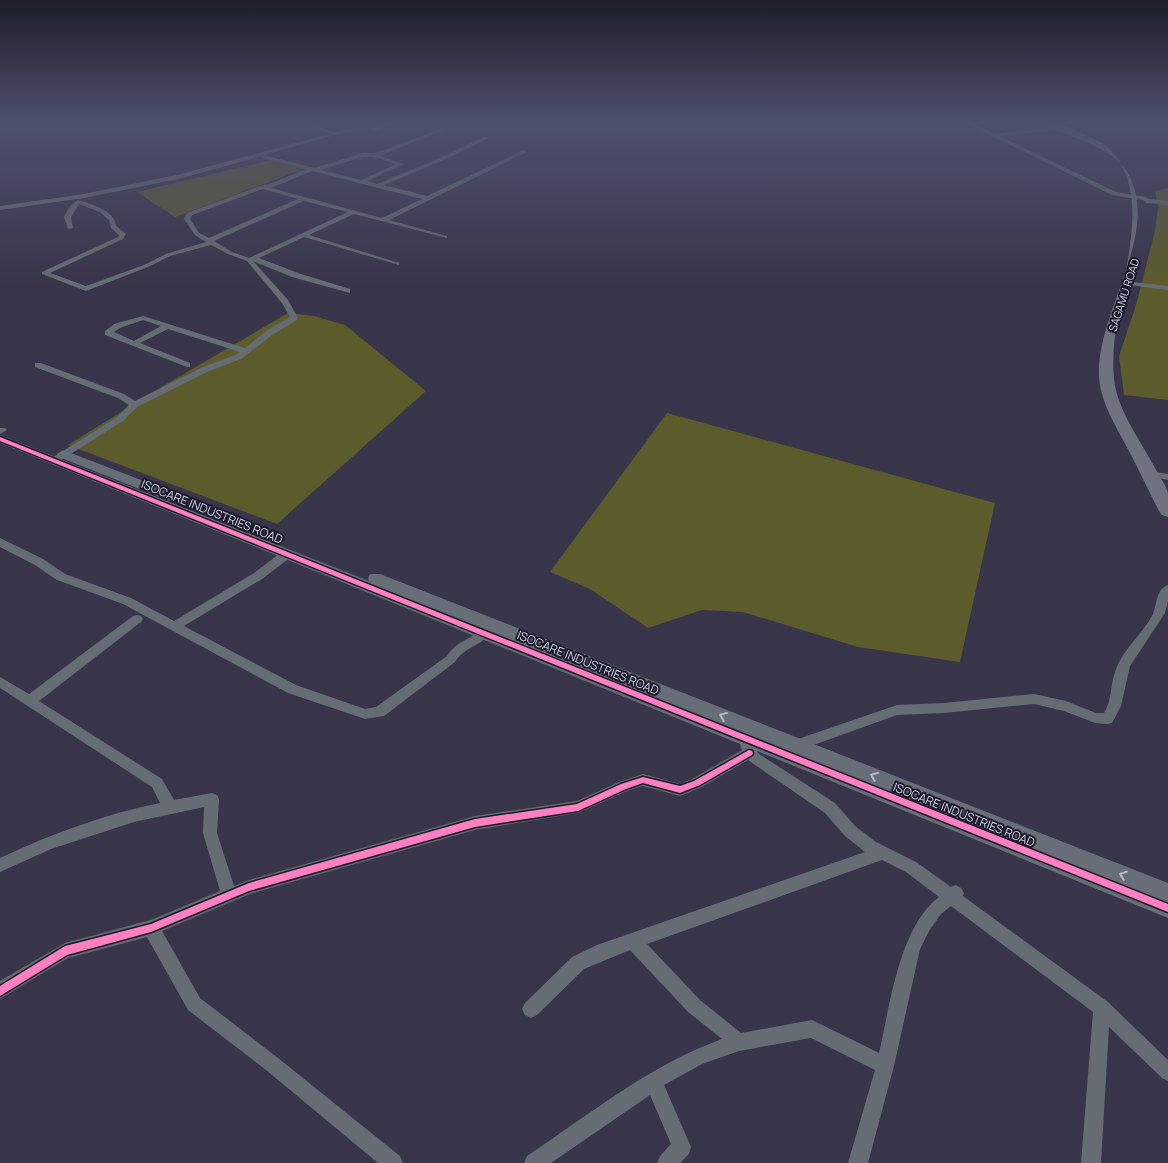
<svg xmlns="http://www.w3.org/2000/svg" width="1168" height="1163" font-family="Manrope,sans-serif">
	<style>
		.green { fill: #5b5b2b }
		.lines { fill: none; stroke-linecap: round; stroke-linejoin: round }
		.street { fill: #666c73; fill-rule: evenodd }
		.secondary { fill: #686e78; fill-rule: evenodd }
		.highway { fill: #6e737f; fill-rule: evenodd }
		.cycleway-casing { stroke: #1a1829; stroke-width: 3 }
		.cycleway { fill: #ff80c0; fill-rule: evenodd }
		.oneway { stroke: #b8b9ce }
		.labels { text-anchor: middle; stroke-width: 4; stroke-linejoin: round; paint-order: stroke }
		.far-street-label { font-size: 11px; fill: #d3d2ea; stroke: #1a1829 }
		.street-label { font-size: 12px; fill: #d3d2ea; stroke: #1a1829 }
	</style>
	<rect width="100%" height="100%" fill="#38344a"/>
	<!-- green -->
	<path class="green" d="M 275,159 L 309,167 L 175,217 L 137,192 Z
		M 1168,188 L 1168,400 L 1124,395 L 1119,356 L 1136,305 L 1155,231 L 1158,206 L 1155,191 Z
		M 288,313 L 314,316 L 345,325 L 426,391 L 277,524 L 68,445 L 163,386 Z
		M 667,413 L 995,503 L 960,662 L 858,647 L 743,612 L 702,610 L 648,628 L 590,589 L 550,572 Z"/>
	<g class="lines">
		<!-- street -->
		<path class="street" d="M 303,122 C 314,122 322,130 334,132 C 344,134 367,122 381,122 L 264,155 L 315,168 L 362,153 L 376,153 L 446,127 L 446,129 L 380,156 L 404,164 L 367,181 L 377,184 L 440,158 L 483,137 L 487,137 L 487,139 L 444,160 L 384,185 L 427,196 L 522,151 L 527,152 L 389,220 L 447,236 L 447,238 L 354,214 L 309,235 L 399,263 L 399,265 L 304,237 L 259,258 L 298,273 L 350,289 L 350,293 L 292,277 L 253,261 L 288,300 L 298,318 L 297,320 L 272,335 L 241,359 L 207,372 L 137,407 L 123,421 L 58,462 L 52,462 L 52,458 L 117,417 L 129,405 L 118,398 L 35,367 L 35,363 L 41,363 L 124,394 L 135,401 L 201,368 L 235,355 L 240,352 L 168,329 L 140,343 L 190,363 L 190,367 L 187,367 L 105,335 L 105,331 L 114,324 L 143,316 L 245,348 L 266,331 L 290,317 L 282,303 L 247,261 L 228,254 L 211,245 L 170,256 L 148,267 L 86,291 L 42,274 L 42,272 L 118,237 L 119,235 L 111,228 L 109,220 L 100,212 L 79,204 L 71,217 L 73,228 L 68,229 L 64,217 L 70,206 L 78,200 C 92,205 114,209 116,226 L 126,234 L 123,239 L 50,273 L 86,286 L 144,265 L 166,254 L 206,242 L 195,235 L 184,219 L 187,213 L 263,185 L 267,185 L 306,169 L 259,157 L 178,179 L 84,198 L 0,210 L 0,206 L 84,194 L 177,175 L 329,134 ZM 362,157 L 373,157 L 396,164 L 361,180 L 321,170 ZM 312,171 L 422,199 L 382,218 L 271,188 ZM 263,189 L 298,199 L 209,238 L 199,233 L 190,219 L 192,215 ZM 304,201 L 348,212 L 249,258 L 232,252 L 214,241 ZM 143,320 L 161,326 L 134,341 L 114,332 L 120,328 Z
			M 392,122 L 400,122 L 373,131 L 370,129 Z
			M 964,122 L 970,122 L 994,134 L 1060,127 L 1058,130 L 999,136 L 1116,192 L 1146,197 L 1149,199 L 1168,201 L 1168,205 L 1146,203 L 1143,200 L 1112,195 Z
			M 1125,281 L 1168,286 L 1168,290 L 1128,285 L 1125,285 Z
			M 0,428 L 5,428 L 7,430 L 0,434 Z
			M 1150,471 L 1168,474 L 1168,480 L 1147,476 L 1145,474 Z
			M 0,538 L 43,559 L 65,574 L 131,598 L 174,621 L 254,573 L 283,551 L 291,551 L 292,554 L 291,557 L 262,579 L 184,626 L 296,685 L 365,709 L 376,707 L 447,656 C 457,640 470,641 479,630 L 487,630 L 489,633 C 481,647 465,646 455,662 L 384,716 L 365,719 L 288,693 L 123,604 L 57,580 L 35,565 L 0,547 Z
			M 1168,585 L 1168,601 L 1165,613 L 1130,666 L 1121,706 L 1112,723 L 1107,724 L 1095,723 L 1064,711 L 1034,704 L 944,713 L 897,715 L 797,751 L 792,749 L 790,745 L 792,741 L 897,705 L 944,703 L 1034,694 L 1066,701 L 1096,713 L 1104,713 C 1112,701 1110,686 1115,672 C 1122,650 1142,635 1153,614 C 1157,604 1156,589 1168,585 Z
			M 137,615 L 141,616 L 143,619 L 141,622 L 39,701 L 162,779 L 174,800 L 212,793 L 217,795 L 219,799 L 217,833 L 234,886 L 249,880 L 475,816 L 577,801 L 619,782 L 643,774 L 680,784 L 692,779 L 742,750 L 740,746 L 742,742 C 752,738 754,746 759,754 L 835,803 L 855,826 L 876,842 L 916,862 L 951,887 L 956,885 L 961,888 L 964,893 L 963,896 L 1108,1002 L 1168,1060 L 1168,1081 L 1162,1078 L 1109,1027 L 1101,1163 L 1081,1163 L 1093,1012 L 951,906 L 941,914 L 929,931 L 920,949 L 894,1066 L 868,1163 L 848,1163 L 875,1070 L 811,1038 L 739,1051 L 702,1064 L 664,1085 L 691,1147 L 689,1154 L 680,1163 L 657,1163 L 660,1156 L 671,1144 L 650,1095 L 551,1163 L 524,1163 L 527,1156 C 590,1114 650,1065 722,1039 L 688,1012 L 630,950 L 584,969 L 537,1015 L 531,1018 L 525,1015 L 522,1009 L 525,1003 L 572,957 L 597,945 L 865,852 L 845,836 L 825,813 L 748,760 L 702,787 L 680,796 L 643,786 L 627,791 L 578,813 L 475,830 L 250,894 L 162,931 L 200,998 L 278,1058 L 400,1156 L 403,1163 L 378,1163 L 266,1070 L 188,1010 L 147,937 L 68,958 L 0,999 L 0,981 L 65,943 L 151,920 L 220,891 L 203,833 L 204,807 L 134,822 L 51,849 L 0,872 L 0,858 C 51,834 105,814 160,803 L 152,787 L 0,688 L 0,677 L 29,694 L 133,616 ZM 882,860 L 906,872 L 939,897 C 899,927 890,1006 879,1053 L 812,1020 L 741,1033 L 700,1000 L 647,944 Z"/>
		<!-- secondary -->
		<path class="secondary" d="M 0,435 L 369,581 L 368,578 L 370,574 L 380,574 L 1168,883 L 1168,918 L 0,443 Z
			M 63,450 L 180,495 L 182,498 L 175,502 L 170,501 L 59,457 L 57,454 Z"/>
		<!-- highway -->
		<path class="highway" d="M 1041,122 C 1062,122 1085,134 1104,144 C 1168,198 1102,306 1115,386 C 1121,416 1143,444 1156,470 C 1160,478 1167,486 1168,494 C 1168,501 1168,510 1168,517 L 1162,515 L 1159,511 C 1149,492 1140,472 1130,453 C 1118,429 1101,405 1099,377 C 1095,312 1168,225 1123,166 C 1109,149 1081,140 1061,132 C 1054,129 1046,127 1041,122 Z"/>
		<!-- cycleway casing -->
		<g class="cycleway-casing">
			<path id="cycleway" d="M 0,437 L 1168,904 L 1168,912 L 0,441 Z
				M 749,750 L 752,751 L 753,753 L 752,755 L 700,785 L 680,793 L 643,783 L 626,789 L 578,811 L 475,827 L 249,891 L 151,932 L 67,955 L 0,996 L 0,986 L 65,946 L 151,924 L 249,883 L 475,819 L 577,804 L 621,784 L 643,777 L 680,786 L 694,781 Z"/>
		</g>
		<!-- cycleway -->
		<use href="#cycleway" class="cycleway"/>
	</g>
	<!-- one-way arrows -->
	<defs><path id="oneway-chevron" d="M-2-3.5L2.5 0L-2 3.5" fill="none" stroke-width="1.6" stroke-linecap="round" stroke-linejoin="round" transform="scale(1.25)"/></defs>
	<g class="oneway">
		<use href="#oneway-chevron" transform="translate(723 716) rotate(-158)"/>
		<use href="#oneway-chevron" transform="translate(874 776) rotate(-158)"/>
		<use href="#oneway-chevron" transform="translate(1123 875) rotate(-159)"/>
	</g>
	<!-- sky -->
	<linearGradient id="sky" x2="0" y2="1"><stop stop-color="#1f1d29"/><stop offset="0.43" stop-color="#4d506b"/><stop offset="1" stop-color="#4d506b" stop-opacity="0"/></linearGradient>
	<rect width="1168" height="285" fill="url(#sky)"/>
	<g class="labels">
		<!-- far-street labels -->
		<g class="far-street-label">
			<text transform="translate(1124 295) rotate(-72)" y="4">SAGAMU ROAD</text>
		</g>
		<!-- street labels -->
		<g class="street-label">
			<text transform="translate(212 512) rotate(22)" y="4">ISOCARE INDUSTRIES ROAD</text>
			<text transform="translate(588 663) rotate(22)" y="4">ISOCARE INDUSTRIES ROAD</text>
			<text transform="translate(964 815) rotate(22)" y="4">ISOCARE INDUSTRIES ROAD</text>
		</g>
	</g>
</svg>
